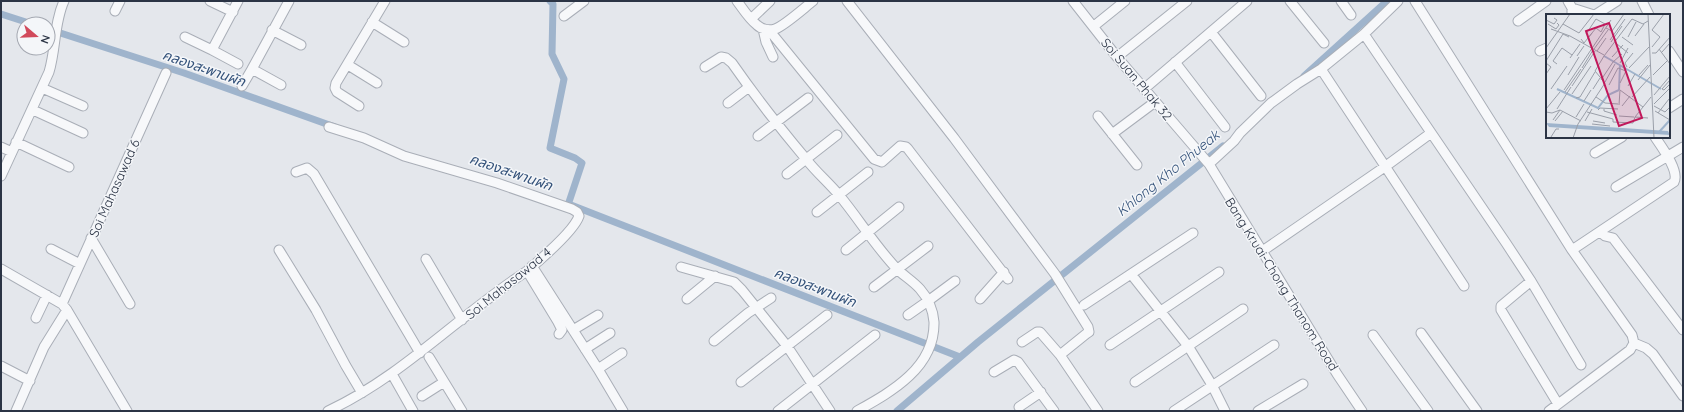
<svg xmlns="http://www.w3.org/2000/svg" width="1684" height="412" font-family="Quicksand,'Noto Sans Thai',sans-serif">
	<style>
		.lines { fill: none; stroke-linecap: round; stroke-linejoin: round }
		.canal { stroke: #9fb4cc; stroke-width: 7 }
		.minor-casing { stroke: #a9aeb7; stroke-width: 11 }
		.minor { stroke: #f7f8fa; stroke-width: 9 }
		.labels { text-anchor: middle; stroke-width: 3; stroke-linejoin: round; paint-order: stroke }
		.street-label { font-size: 13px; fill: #2b3445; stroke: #f4f6f9 }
		.water-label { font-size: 14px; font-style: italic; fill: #34527a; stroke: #f4f6f9 }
		.inset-river { fill: none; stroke: #9fb4cc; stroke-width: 2 }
		.inset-road { fill: none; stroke: #9a9fa9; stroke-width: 1 }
		.view { fill: #c2185b; fill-opacity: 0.15; stroke: #c2185b; stroke-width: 2 }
		.inset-edge { fill: none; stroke: #2b3445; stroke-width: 2 }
	</style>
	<rect width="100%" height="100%" fill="#e4e7ec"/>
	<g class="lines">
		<!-- canal -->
		<path class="canal" d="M 550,1 L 553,4 L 552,54 L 564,79 L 550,148 L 575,158 L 582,163 L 568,205
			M 1,14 L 32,24
			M 48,29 L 184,73 L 335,127
			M 1304,76 L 1387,1
			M 571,205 L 960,357
			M 897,411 L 978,342 L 1223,146"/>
		<!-- minor casing -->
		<g class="minor-casing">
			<path id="minor" d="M 210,1 L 233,12
				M 737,1 C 743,9 749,19 757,25 C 761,29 769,31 775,29 C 784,26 804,8 813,1
				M 847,1 L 954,138 L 1055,274 L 1088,327 L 1089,332 L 1086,334 L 1060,355 L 1098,411
				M 1073,1 L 1117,57 L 1209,164 L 1337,374 L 1362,411
				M 1290,1 L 1324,43
				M 1341,1 L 1351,15
				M 1415,1 L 1572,250 L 1632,335 L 1634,343 L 1646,348 L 1653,354 L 1683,396
				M 1568,1 L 1572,8 L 1572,15
				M 1642,1 L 1649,15
				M 1572,8 L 1594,15
				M 115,11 L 120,1
				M 1595,15 L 1617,1
				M 564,16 L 584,1
				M 751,19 L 770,1
				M 1518,21 L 1546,1
				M 372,22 L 404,42
				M 1094,26 L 1125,1
				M 763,29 L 766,42 L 773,57
				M 272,30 L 301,45
				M 769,30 L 874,159 L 882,162 L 900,146 L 906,147 L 908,149 L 1008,279
				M 1211,32 L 1261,96
				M 1364,34 L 1506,243 L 1531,281 L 1581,365
				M 185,37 L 212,50 L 238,1
				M 212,50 L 238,64
				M 1540,51 L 1547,48
				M 1669,51 L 1683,72
				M 1117,57 L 1187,1
				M 1175,62 L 1225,127
				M 348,65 L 377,83
				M 705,67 L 721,57 L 726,58 L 732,63 C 755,96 780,128 806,159 C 816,172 828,182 839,195 C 859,219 875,246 897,269 C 904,276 913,281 920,289 C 928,298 933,310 934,322 C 935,368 891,392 857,411
				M 1321,69 L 1464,286
				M 281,85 L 252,69 L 289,1
				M 242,86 L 252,69
				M 42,88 L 83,106
				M 1144,89 L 1247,1
				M 728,103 L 749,87
				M 359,106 L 337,92 L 335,88 L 336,83 L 385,1
				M 1669,108 L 1683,99
				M 33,110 L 83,133
				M 1098,116 L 1137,165
				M 1112,134 L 1155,102
				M 758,136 L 808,98
				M 16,142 L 69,167
				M 1,147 L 12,152
				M 1595,153 L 1622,137
				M 1209,164 L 1234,141 L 1240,133 L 1271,103 L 1297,84 L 1321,69 L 1364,34 L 1398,1
				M 296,172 L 307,168 L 314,174 L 420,353
				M 787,174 L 837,135
				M 1,176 L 49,72 C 56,49 54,23 64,1
				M 1616,187 L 1683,147
				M 817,212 L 868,172
				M 1600,232 L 1605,236 L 1613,238 L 1683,330
				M 91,238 L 130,304
				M 51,249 L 80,264
				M 279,250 L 316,310 L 346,366 L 362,393
				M 846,250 L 899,207
				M 1572,250 L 1674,182 C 1680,171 1661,146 1655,137
				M 1261,252 L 1386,166 L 1431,133
				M 426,259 L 462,320
				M 532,266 L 598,369 L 622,353
				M 681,267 L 734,282 L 742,290 L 787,346 L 830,411
				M 1,269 L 62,304 L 67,310 L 127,411
				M 527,271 L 558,322 L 562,330 L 559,334
				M 1131,274 L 1188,346 L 1212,385 L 1225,411
				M 1531,281 L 1501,306 L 1501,310 L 1558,404
				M 874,287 L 928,246
				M 687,299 L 715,276
				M 980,299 L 1004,272
				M 62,304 L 166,73
				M 1084,305 L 1193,233
				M 908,315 L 928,301 L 955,281
				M 36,318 L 47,295
				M 573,330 L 598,315
				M 1421,333 L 1477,411
				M 1373,335 L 1428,411
				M 714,341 L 748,313 L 771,298
				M 1022,342 L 1037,332 L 1040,332 L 1060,355
				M 1110,345 L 1219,272
				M 585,349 L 610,333
				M 429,357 L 462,411
				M 1,366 L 30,381
				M 598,369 L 623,411
				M 994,372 L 1014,360 L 1018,362 L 1054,411
				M 392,374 L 413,411
				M 741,382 L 827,315
				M 1135,382 L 1243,309
				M 422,396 L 444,382
				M 1019,407 L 1041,392
				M 16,411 L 44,347 L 67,310
				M 328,411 C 403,376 459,315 527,271 C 540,260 574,231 579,216 L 577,212 L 572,209 L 497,183 L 404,156 L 364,138 L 329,127
				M 778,411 L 875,335
				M 1174,411 L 1274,345
				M 1258,411 L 1303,384
				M 1549,411 L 1630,350 L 1634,343"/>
		</g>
		<!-- minor -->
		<use href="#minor" class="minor"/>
	</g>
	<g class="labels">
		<!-- street labels -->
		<g class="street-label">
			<text transform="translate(1137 79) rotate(50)" y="5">Soi Suan Phak 32</text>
			<text transform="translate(114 188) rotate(-66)" y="5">Soi Mahasawad 6</text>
			<text transform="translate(508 283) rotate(-39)" y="5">Soi Mahasawad 4</text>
			<text transform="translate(1282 284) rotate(58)" y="5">Bang Kruai-Chong Thanom Road</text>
		</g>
		<!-- water labels -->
		<g class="water-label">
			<text transform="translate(204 68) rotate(19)" y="5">คลองสะพานผัก</text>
			<text transform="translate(511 172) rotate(19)" y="5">คลองสะพานผัก</text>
			<text transform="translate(1168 173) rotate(-39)" y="5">Khlong Kho Phueak</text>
			<text transform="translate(815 287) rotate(21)" y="5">คลองสะพานผัก</text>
		</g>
	</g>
	<!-- overview -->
	<g transform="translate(1546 14)">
		<rect width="124" height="124" fill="#e4e7ec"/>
		<path d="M 0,109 L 122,117 L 124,121 L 3,113 Z" fill="#9fb4cc"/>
		<path class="inset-river" d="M 58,42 L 115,75M 11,75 L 52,94 L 62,81 L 73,76M 73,76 L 74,51M 113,118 L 124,106"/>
		<path class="inset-road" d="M 102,0 L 108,124M 0,6 L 8,10 L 11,6 L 8,4M 2,10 L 10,15 L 13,11 L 11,9M 17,10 L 33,19 L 48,0M 60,14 L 66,17 L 78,0M 5,15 L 24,22 L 58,41M 40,20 L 50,5 L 59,10 L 55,18M 89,22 L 98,10M 76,23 L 87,31M 82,23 L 90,8M 42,24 L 50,14 L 55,18M 35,25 L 38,29 L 46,19M 64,26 L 79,5M 65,28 L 76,12M 71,30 L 82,39M 106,33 L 114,23 L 106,16 L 118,0M 0,34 L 24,0M 48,35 L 62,16M 113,35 L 124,50M 51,37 L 60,24M 116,38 L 124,29M 106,39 L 110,39 L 124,23M 31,42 L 38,32M 66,43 L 77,31M 24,44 L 34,30M 0,47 L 17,20 L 23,23M 0,49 L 5,53 L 0,60M 74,49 L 82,34M 11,50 L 7,47 L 16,34 L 26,41M 81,53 L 79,49 L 87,39M 36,54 L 47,36M 83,54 L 103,33M 22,61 L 33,43M 93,61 L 102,51M 107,61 L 121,47M 55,66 L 67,48 L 76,40M 92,66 L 104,51M 124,66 L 116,75 L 118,76 L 124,70M 59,68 L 69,50M 74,69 L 80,57M 63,71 L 72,54 L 80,57M 26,72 L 49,37M 82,72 L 89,60M 5,75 L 21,52M 47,75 L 54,64M 18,76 L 65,6M 19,78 L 35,55M 26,80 L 45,52M 108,81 L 124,62M 50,83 L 59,89 L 72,90M 86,83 L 104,63M 30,84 L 34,83 L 49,58M 38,87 L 45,76M 108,90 L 124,74M 73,91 L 74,76 L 97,93M 76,92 L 84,82M 108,92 L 119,98 L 124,93M 0,95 L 14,78M 11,95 L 25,73M 58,95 L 58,97 L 71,101M 52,96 L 54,94 L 72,95M 109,97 L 124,106M 0,98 L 6,99 L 14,96 L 35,107M 41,98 L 67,105 L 67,108 L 87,109 L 89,103 L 105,83M 112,99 L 123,85M 73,102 L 88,103M 30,103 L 38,90M 89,103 L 102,104M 7,106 L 14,96M 9,107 L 17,97M 39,107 L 46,95M 47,107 L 59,109M 46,110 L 64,112M 5,123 L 10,115 L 13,115M 27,124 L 32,110 L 59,69 L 49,57 L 58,42 L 86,5 L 97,10 L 102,7M 63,124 L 84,124"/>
		<path class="view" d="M 63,9 L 96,104 L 73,112 L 40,17 Z"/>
		<rect width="124" height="124" class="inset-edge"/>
	</g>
	<!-- border -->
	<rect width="1684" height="412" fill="none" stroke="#2b3445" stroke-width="4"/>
	<!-- north arrow -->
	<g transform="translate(36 36) rotate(109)"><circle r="19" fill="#f4f6f9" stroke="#a4a8b1"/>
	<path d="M0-3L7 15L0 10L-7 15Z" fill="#d1495b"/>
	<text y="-6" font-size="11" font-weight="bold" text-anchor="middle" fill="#2b3445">N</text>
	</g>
</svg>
